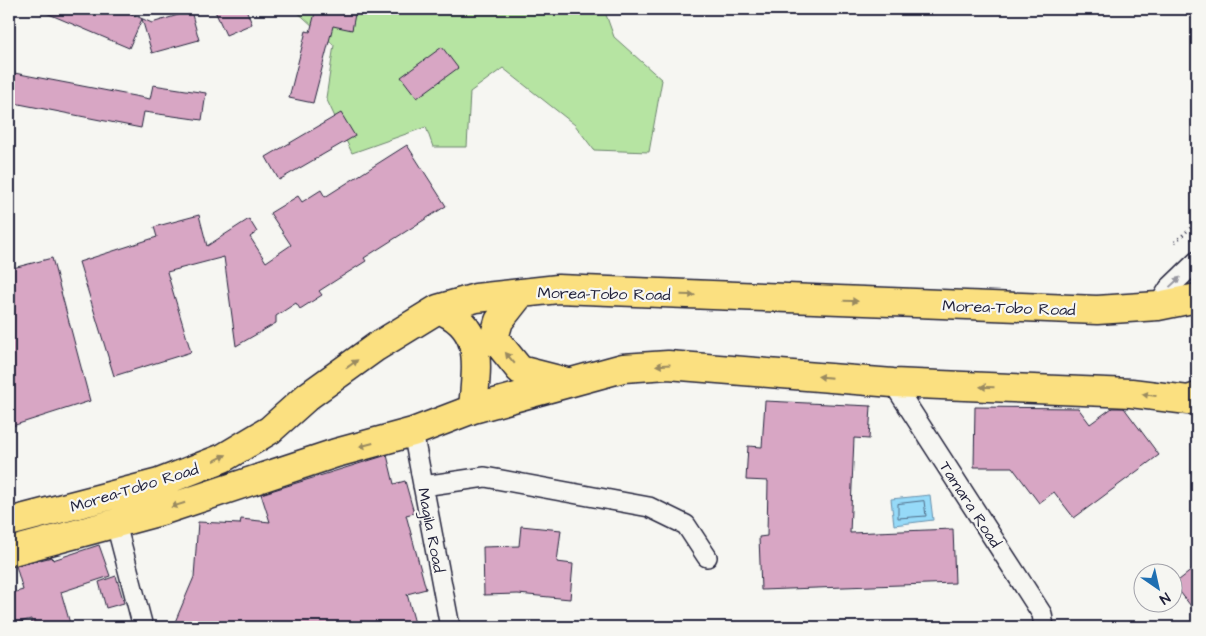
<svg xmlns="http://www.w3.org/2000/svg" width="1206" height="636" font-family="'Architects Daughter',sans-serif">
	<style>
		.green { fill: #b6e4a2; stroke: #6c836e }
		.water { fill: #96daf8; stroke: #6890ac }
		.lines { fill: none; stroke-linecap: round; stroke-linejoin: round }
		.shore { stroke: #506c87; stroke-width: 1 }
		.building { fill: #d8a6c4; stroke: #22223b }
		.minor-casing { stroke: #22223b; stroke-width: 22 }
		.highway-casing { stroke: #22223b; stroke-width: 31 }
		.path { stroke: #22223b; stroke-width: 3; stroke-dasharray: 1 4; stroke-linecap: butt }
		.minor { stroke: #f6f6f2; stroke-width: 19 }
		.highway { stroke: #fbe080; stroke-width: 28 }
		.oneway { fill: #9797a0 }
		.oneway2 { fill: #998a61 }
		.labels { text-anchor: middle; stroke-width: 4.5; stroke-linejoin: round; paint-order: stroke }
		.street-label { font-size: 16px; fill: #22223b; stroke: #f6f6f2 }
	</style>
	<rect width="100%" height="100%" fill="#f6f6f2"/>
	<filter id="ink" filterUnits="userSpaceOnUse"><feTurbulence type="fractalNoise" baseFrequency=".02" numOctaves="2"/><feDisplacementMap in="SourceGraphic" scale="10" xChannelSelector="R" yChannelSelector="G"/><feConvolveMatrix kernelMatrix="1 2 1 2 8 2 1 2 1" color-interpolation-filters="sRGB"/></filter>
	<g filter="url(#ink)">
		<!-- green -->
		<path class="green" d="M 294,9 L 604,9 L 614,37 L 662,80 L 649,152 L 594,150 L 575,125 L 503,68 L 470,92 L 467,147 L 433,147 L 426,127 L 352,153 L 326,98 L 334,45 Z"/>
		<!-- water -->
		<path class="water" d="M 930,495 L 933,520 L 894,525 L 891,499 Z"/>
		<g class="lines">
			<!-- shore -->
			<path class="shore" d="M 924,501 L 926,516 L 898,518 L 898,504 Z"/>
		</g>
		<!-- building -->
		<path class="building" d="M 37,9 L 120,9 L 152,23 L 191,11 L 199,40 L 152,53 L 142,19 L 129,48 Z
			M 214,9 L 246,9 L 252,24 L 226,35 Z
			M 316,9 L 356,9 L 352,30 L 333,26 L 313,103 L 289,98 L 306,31 L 310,32 Z
			M 442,47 L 458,68 L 417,98 L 401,77 Z
			M 9,72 L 150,99 L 153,85 L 206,93 L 202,120 L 144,112 L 141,128 L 9,102 Z
			M 341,113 L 355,136 L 279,180 L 266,157 Z
			M 407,145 L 446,206 L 364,258 L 366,261 L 319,291 L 322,295 L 300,309 L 296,303 L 276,316 L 276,323 L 236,346 L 224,257 L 167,272 L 191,352 L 114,376 L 79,262 L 157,237 L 154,227 L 199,215 L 207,246 L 249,219 L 257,232 L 250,237 L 266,262 L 291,245 L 270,213 L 298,196 L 302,202 L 321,190 L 325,197 Z
			M 52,258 L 90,401 L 9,427 L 9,269 Z
			M 765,401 L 871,406 L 869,439 L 854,438 L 850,533 L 953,529 L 955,583 L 761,590 L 759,537 L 767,536 L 768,481 L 746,480 L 748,446 L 762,447 Z
			M 975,407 L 1078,408 L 1090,424 L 1112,408 L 1124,408 L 1159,455 L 1074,518 L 1054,492 L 1039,503 L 1012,467 L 974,467 Z
			M 387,455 L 394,484 L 405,481 L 414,513 L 406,515 L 426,589 L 407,594 L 416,627 L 188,627 L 175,622 L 194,577 L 198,522 L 240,524 L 241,519 L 270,522 L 261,494 Z
			M 521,526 L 561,530 L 557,562 L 573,564 L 570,599 L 518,594 L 484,595 L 483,547 L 519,546 Z
			M 99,545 L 110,576 L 61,592 L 71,627 L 33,627 L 31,619 L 9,625 L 9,594 L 23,590 L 16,566 L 52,557 L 53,560 Z
			M 1197,566 L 1197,614 L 1174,584 Z
			M 116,576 L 124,603 L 106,608 L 99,582 Z"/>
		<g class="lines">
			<!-- minor casing -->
			<g class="minor-casing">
				<path id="minor" d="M 1158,306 L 1169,288 L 1197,261
					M 893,383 L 1042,614 L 1044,627
					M 413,432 L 450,627
					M 423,486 L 485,477 L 649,507 L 686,525 L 707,557
					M 116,524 L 143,627"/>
			</g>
			<!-- highway casing -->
			<g class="highway-casing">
				<path id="highway" d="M 521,293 L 499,321 L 494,338 L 520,370 L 567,382
					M 438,309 C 486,327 476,367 473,409
					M 9,522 L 159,483 L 223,458 L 270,430 L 308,396 L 376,347 L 438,309 L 476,298 L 558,289 L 1097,310 L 1158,306 L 1197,298
					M 9,552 L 161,511 L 336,453 L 413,432 L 473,409 L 623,368 L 668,365 L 893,383 L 1131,393 L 1188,400 L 1197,397"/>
			</g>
			<!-- path -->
			<path class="path" d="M 1175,242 L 1197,222"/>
			<!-- minor -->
			<use href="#minor" class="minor"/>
			<!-- highway -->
			<use href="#highway" class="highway"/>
		</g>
		<!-- one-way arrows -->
		<defs><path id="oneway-solid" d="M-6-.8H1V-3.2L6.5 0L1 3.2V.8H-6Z" transform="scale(1.25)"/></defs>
		<use class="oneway" href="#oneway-solid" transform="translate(1175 282) rotate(-43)"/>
		<g class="oneway2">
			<use href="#oneway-solid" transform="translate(688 295) rotate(2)"/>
			<use href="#oneway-solid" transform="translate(851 301) rotate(2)"/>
			<use href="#oneway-solid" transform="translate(510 358) rotate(-130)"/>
			<use href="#oneway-solid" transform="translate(352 364) rotate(-36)"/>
			<use href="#oneway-solid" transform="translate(663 365) rotate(177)"/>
			<use href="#oneway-solid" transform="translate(825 377) rotate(-175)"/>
			<use href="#oneway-solid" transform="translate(987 387) rotate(-178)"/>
			<use href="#oneway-solid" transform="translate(1149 395) rotate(-173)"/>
			<use href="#oneway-solid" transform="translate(366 445) rotate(165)"/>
			<use href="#oneway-solid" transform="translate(220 458) rotate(-27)"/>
			<use href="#oneway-solid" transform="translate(178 505) rotate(162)"/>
		</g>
	</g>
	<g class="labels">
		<!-- street labels -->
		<g class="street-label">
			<text transform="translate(604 293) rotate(1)" y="6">Morea-Tobo Road</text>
			<text transform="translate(1009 307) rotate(2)" y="6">Morea-Tobo Road</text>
			<text transform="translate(134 487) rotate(-17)" y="6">Morea-Tobo Road</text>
			<text transform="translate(971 504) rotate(57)" y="6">Tamara Road</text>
			<text transform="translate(432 530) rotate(79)" y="6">Magila Road</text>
		</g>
	</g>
	<!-- margin -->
	<rect width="1206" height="636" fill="none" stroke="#f6f6f2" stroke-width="30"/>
	<rect x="15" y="15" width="1176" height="606" fill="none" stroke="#22223b" stroke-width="2" filter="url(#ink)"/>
	<!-- north arrow -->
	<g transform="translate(1158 588) rotate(146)"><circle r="24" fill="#f6f6f2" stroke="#a1a1a9"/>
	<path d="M0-4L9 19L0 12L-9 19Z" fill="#1f6fb2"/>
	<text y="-8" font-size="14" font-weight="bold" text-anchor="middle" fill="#22223b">N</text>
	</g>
</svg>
